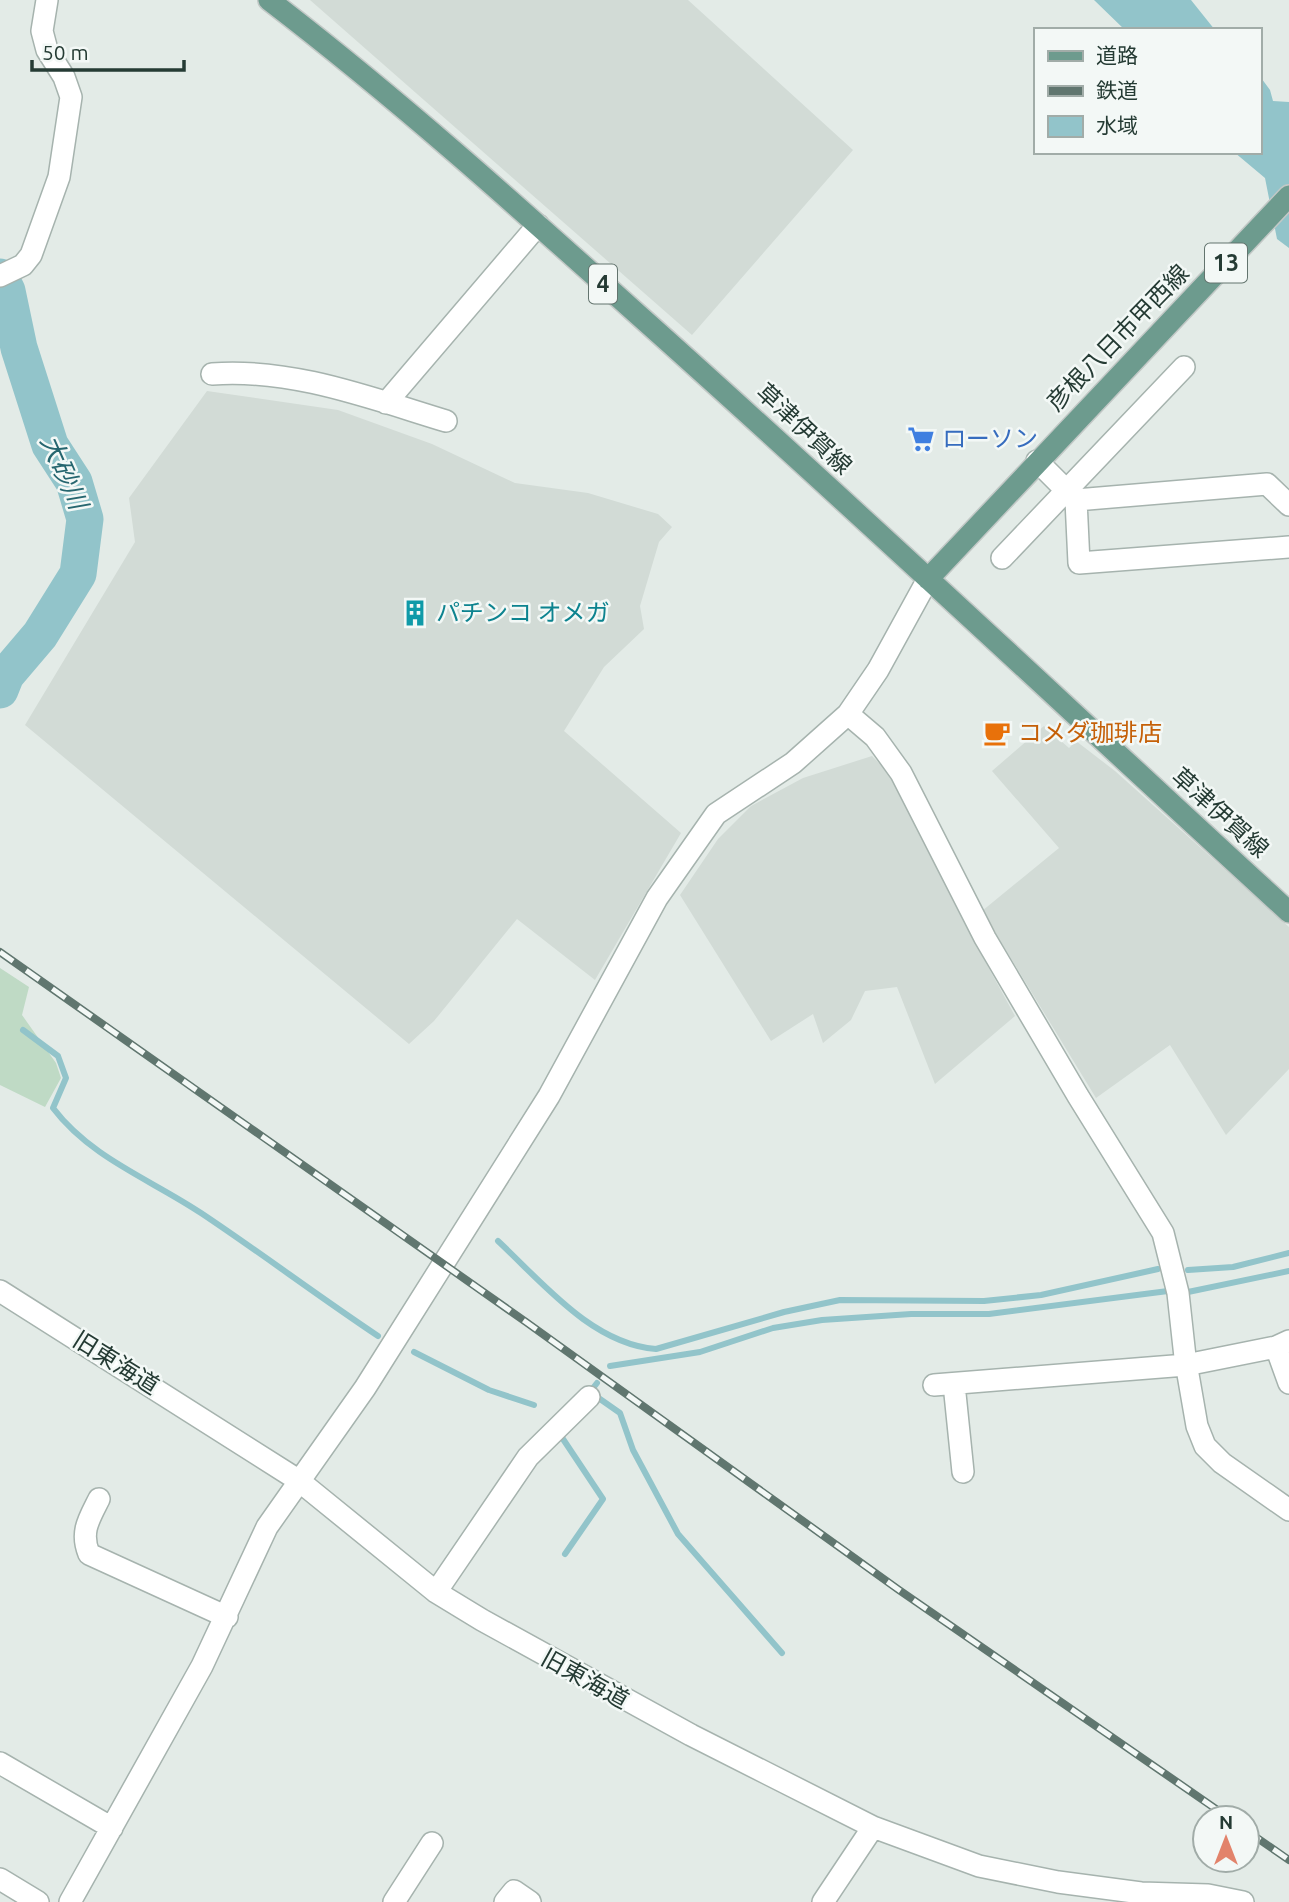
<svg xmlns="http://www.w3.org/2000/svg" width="1289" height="1902" font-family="Ubuntu,'Noto Sans JP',sans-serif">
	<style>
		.built { fill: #d2dbd6 }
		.green { fill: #bfdac5 }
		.water { fill: #92c4ca }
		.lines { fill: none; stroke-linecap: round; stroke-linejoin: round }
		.stream { stroke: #92c4ca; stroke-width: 6 }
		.river { stroke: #92c4ca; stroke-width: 37 }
		.minor-casing { stroke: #a6b3ae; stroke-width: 24 }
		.major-casing { stroke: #c2c8c6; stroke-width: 24 }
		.minor { stroke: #fff; stroke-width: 21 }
		.major { stroke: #6d9b8e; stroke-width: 21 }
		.rail-casing { stroke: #60766f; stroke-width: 8 }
		.rail { stroke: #f3f8f6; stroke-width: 5; stroke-dasharray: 16; stroke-linecap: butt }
		.labels { text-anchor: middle; stroke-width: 5; stroke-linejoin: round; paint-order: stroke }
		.shield { fill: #f3f8f6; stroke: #63746e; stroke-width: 2 }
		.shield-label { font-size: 23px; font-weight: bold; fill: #253b34 }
		.street-label { font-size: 24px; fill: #253b34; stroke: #f3f8f6 }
		.shop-label { font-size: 24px; fill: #366cbe; stroke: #f3f8f6; text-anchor: start }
		.culture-label { font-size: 24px; fill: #0d838f; stroke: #f3f8f6; text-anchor: start }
		.food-label { font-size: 24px; fill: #c56008; stroke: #f3f8f6; text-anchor: start }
		.water-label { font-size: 26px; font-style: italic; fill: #26666f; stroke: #f3f8f6 }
	</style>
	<rect width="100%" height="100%" fill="#e3ebe7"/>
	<!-- built -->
	<path class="built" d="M 310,0 L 688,0 L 853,150 L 692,335 Z
		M 207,391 L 338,410 L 432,444 L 515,483 L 588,493 L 658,514 L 672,527 L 659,542 L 640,606 L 644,629 L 604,667 L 564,731 L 681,833 L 595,980 L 517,919 L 434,1021 L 409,1044 L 25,725 L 135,542 L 129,498 Z
		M 1044,726 L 1069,748 L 1076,741 L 1115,771 L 1289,927 L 1289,1069 L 1226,1135 L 1170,1045 L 1096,1098 L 982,911 L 1059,848 L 992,771 Z
		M 872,756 L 898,782 L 963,921 L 1015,1016 L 935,1084 L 897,987 L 865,991 L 851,1020 L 823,1043 L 813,1014 L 771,1041 L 680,895 L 718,839 L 751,806 L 803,778 Z"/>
	<!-- green -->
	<path class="green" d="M 0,968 L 29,987 L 22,1015 L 56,1063 L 61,1078 L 45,1107 L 0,1085 Z"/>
	<!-- water -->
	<path class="water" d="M 1094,0 L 1191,0 L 1215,30 L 1125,30 Z
		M 1259,75 L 1270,90 L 1273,101 L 1289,102 L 1289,248 L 1277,239 L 1265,178 L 1234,152 L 1259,152 Z"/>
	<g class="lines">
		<!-- stream -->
		<path class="stream" d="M 23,1030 L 58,1056 L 66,1078 L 53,1108 C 91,1158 150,1179 201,1213 C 261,1253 318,1296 378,1336
			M 498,1241 C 542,1282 592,1344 656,1349 L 784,1312 L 840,1300 L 984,1301 L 1041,1295 L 1158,1269
			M 1188,1270 L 1233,1267 L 1289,1253
			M 1188,1292 L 1289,1271
			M 414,1352 L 489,1390 L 534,1405
			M 610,1366 L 700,1352 L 773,1328 L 822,1320 L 911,1314 L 989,1314 L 1168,1291
			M 597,1383 L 590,1392 L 620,1413 L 633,1450 L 678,1534 L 782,1653
			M 561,1436 L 603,1499 L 565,1554"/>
		<!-- river -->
		<path class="river" d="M 0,277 L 7,291 L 19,348 L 50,445 L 74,482 L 85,519 L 78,574 L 40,635 L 6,675 L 0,690"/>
		<!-- minor casing -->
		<g class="minor-casing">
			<path id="minor" d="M 0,276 L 23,265 L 31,255 L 59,177 L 71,97 L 64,77 L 47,50 L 42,31 L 47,0
				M 212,374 C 292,368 370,398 446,421
				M 386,403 L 538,225
				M 1037,461 L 1075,499
				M 1289,505 L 1267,484 L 1076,500 L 1079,563 L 1289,547
				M 1002,558 L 1184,367
				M 848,714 L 875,737 L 901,773 L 985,938 L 1078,1096 L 1163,1233 L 1178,1293 L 1185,1357 L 1197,1426 L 1205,1446 L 1222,1463 L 1289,1510
				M 0,1291 L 298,1480 L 436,1592 L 482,1620 L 691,1735 L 873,1827 L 979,1866 L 1058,1882 L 1141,1893 L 1208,1895 L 1243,1902
				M 1276,1347 L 1289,1383
				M 954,1384 L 963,1472
				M 934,1385 L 1186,1365 L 1276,1347 L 1289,1341
				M 99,1499 C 89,1519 80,1532 89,1554 L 227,1617
				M 436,1592 L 528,1457 L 589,1397
				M 0,1763 L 112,1828
				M 0,1879 L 38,1902
				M 70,1902 L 202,1666 L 267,1527 L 365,1388 L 549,1096 L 657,898 L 716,814 L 793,763 L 848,714 L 878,670 L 928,579
				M 394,1902 L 432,1843
				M 505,1902 L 514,1891 L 530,1902
				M 823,1902 L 873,1827"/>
		</g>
		<!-- major casing -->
		<g class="major-casing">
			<path id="major" d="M 269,0 C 397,98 516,205 635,312 C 856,509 1071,712 1289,912
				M 928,579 L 1289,196"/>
		</g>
		<!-- minor -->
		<use href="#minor" class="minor"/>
		<!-- major -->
		<use href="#major" class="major"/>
		<!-- rail casing -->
		<g class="rail-casing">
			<path id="rail" d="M 0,952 L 526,1322 L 899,1590 L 1229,1818
				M 1247,1831 L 1289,1860"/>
		</g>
		<!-- rail -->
		<use href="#rail" class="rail"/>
	</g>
	<!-- icons -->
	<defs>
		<g id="supermarket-bare" transform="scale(2.1)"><path d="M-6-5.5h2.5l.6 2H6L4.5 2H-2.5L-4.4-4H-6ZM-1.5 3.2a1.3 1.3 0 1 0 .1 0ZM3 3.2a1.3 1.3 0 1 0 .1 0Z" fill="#3f7fe0" stroke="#f3f8f6" stroke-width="2.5" paint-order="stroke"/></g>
		<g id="building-bare" transform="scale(2.1)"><path d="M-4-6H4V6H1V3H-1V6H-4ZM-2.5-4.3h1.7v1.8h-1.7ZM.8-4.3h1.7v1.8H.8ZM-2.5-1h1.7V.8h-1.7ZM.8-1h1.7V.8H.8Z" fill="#0f9aa8" stroke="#f3f8f6" stroke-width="2.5" paint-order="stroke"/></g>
		<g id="cafe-bare" transform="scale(2.1)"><path d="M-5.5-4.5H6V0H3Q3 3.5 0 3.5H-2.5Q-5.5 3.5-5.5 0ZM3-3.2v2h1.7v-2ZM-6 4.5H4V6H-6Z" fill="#e8710a" stroke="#f3f8f6" stroke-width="2.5" paint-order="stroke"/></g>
	</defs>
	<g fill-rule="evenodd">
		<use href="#supermarket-bare" x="921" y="439"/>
		<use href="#building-bare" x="415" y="613"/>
		<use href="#cafe-bare" x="997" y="733"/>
	</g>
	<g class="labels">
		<!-- shield labels -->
		<g class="shield">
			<rect x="1205" y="243.5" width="42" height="39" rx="5"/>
			<rect x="589" y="264.5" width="28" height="39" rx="5"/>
		</g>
		<g class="shield-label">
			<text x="1226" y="271">13</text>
			<text x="603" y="292">4</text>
		</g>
		<!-- street labels -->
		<g class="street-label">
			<text transform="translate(1118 338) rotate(-46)" y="8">彦根八日市甲西線</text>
			<text transform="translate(804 429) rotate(43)" y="8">草津伊賀線</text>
			<text transform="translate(1220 813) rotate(42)" y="8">草津伊賀線</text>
			<text transform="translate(116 1363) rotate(32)" y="8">旧東海道</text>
			<text transform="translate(585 1679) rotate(29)" y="8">旧東海道</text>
		</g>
		<!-- shop labels -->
		<g class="shop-label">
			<text x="942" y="447">ローソン</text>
		</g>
		<!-- culture labels -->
		<g class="culture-label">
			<text x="436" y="621">パチンコ オメガ</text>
		</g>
		<!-- food labels -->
		<g class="food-label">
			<text x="1018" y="741">コメダ珈琲店</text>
		</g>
		<!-- water labels -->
		<g class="water-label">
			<text transform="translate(64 472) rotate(66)" y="9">大砂川</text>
		</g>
	</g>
	<!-- legend -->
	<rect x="1034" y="28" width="228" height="126" fill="#f3f8f6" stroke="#a1aca8" stroke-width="2"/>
	<rect x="1048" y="51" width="35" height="10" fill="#6d9b8e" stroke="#a1aca8" stroke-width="2"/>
	<text x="1096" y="63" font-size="21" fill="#253b34">道路</text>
	<rect x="1048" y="86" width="35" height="10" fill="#60766f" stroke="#a1aca8" stroke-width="2"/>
	<text x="1096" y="98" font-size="21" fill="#253b34">鉄道</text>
	<rect x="1048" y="116" width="35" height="21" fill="#92c4ca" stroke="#a1aca8" stroke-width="2"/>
	<text x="1096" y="133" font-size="21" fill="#253b34">水域</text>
	<!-- north arrow -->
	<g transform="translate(1226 1839)"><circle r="33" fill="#f3f8f6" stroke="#a1aca8" stroke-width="2"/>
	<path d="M0-5L12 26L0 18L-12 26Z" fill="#e2836b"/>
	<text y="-10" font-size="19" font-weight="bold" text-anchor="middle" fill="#253b34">N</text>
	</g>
	<!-- scale -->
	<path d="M32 60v10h152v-10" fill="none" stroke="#253b34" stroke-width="3.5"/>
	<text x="42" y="60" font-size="21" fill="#253b34" stroke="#f3f8f6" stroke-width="5" paint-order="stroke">50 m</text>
</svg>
